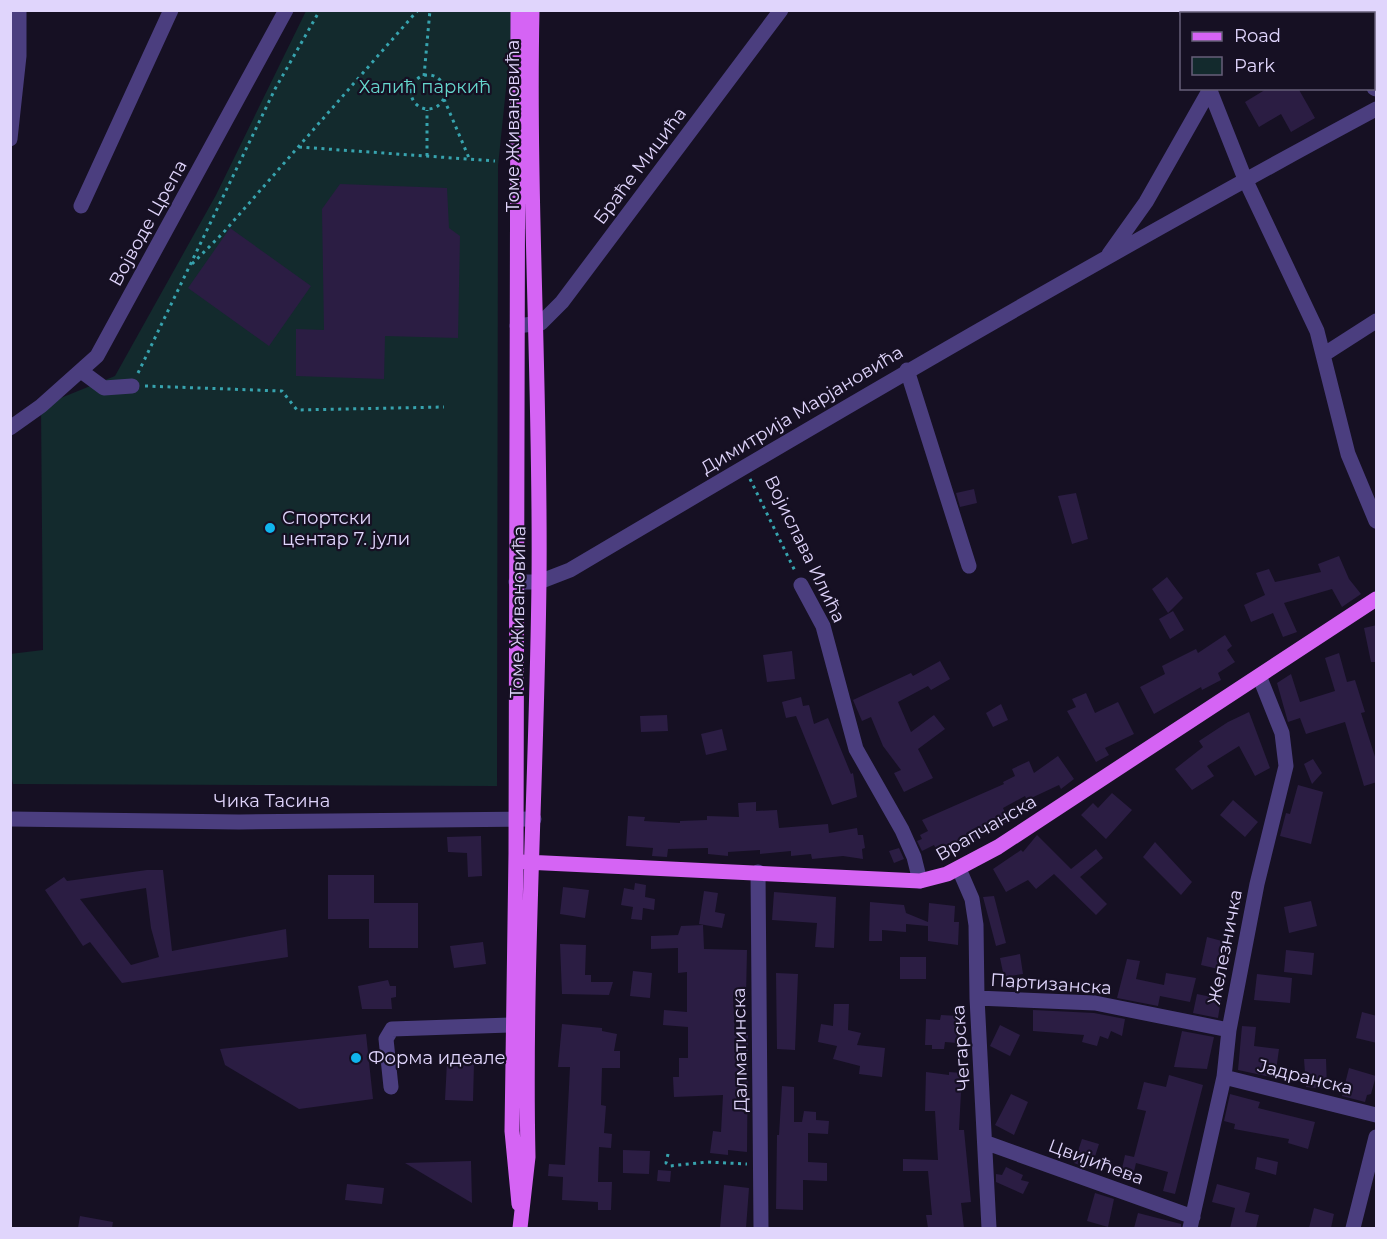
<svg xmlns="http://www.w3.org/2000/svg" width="1387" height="1239" font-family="Montserrat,sans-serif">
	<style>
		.green { fill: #132a2d }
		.building { fill: #2b1d43; fill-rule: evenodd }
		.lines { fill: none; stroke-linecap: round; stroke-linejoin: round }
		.path { stroke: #37a3ae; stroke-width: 3; stroke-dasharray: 3 4.5; stroke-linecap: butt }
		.minor { stroke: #4b3e7f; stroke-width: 15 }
		.major { stroke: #d564f4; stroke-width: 15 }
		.poi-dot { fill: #10b5ed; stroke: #161023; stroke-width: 2 }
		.labels { text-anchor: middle; stroke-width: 4.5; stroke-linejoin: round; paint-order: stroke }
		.park-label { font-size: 18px; fill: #66d7cd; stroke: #161023 }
		.street-label { font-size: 18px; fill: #e0d5fc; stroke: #161023 }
		.poi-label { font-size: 18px; fill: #e0d5fc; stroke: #161023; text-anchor: start }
	</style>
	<rect width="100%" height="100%" fill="#161023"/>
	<!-- green -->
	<path class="green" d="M 306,11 L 514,11 L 498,166 L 497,786 L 13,784 L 10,769 L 10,654 L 43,650 L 41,406 L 115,376 L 216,195 Z"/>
	<!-- building -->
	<path class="building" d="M 1268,88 L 1298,88 L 1315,118 L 1291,132 L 1281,114 L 1259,127 L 1245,102 Z
		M 340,184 L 447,188 L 449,228 L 460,236 L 458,338 L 385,336 L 384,379 L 296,376 L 296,329 L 324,330 L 322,209 Z
		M 230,228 L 311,286 L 269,346 L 188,288 Z
		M 974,489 L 977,503 L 960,507 L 956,493 Z
		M 1076,493 L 1088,539 L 1072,544 L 1058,496 Z
		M 1339,556 L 1349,579 L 1361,594 L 1342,607 L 1332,589 L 1284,603 L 1297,632 L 1283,637 L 1273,613 L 1251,622 L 1244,605 L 1265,595 L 1256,573 L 1269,569 L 1275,582 L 1321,572 L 1318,564 Z
		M 1167,577 L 1183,598 L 1168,613 L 1152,589 Z
		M 1173,611 L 1184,630 L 1170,639 L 1159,619 Z
		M 1377,625 L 1377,662 L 1371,662 L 1364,628 Z
		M 1225,635 L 1232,646 L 1227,650 L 1235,662 L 1218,673 L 1221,680 L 1202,690 L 1201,687 L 1154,714 L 1140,687 L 1165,674 L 1162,666 L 1196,649 L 1198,653 Z
		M 792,651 L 795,679 L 767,682 L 763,655 Z
		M 1339,653 L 1347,682 L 1355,680 L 1365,712 L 1361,713 L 1377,763 L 1377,782 L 1364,786 L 1345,722 L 1306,734 L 1300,718 L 1288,722 L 1277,683 L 1291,674 L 1300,702 L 1335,691 L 1325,658 Z
		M 940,661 L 950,679 L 931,690 L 928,686 L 898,702 L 911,732 L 934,715 L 945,729 L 918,749 L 933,778 L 904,792 L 894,773 L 901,770 L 883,746 L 871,717 L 862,721 L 853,700 L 911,673 L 913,676 Z
		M 1086,693 L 1095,713 L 1118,702 L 1134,734 L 1105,748 L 1109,755 L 1096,762 L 1067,711 L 1076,707 L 1072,699 Z
		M 801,697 L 803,706 L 809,705 L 814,724 L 828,718 L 851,774 L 853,773 L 857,797 L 832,805 L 796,716 L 786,718 L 782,702 Z
		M 1001,704 L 1008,720 L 993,727 L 986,713 Z
		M 1249,712 L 1270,768 L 1255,776 L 1239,746 L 1207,766 L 1214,776 L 1192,790 L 1175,769 L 1203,747 L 1199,741 L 1228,722 Z
		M 667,715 L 668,731 L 641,732 L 640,716 Z
		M 722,729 L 727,750 L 706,755 L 701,734 Z
		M 1058,756 L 1074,779 L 1061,789 L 1059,785 L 1027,800 L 1025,796 L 1003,808 L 1009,821 L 960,847 L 940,856 L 934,845 L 922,851 L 917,841 L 922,839 L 920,835 L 928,831 L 922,820 L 1004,784 L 1003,782 L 1015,776 L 1012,769 L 1029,761 L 1034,773 Z
		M 1313,759 L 1322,773 L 1312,784 L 1304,764 Z
		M 1298,785 L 1323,792 L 1311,844 L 1280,836 L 1286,813 L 1290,814 Z
		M 1112,793 L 1132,810 L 1106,839 L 1081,815 L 1093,803 L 1098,808 Z
		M 1233,800 L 1258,822 L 1245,837 L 1220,815 Z
		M 756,802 L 756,811 L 777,810 L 779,828 L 828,824 L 829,833 L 857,828 L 858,835 L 863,835 L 865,848 L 862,849 L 863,859 L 843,856 L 812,859 L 811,854 L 791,856 L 791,851 L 760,854 L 760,850 L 728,852 L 728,856 L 708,854 L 708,848 L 668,849 L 667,857 L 652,856 L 653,848 L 626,846 L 628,816 L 645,817 L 644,821 L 680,823 L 680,821 L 707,820 L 707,816 L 739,817 L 738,803 Z
		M 1037,835 L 1071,869 L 1096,849 L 1103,858 L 1080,877 L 1107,904 L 1096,915 L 1054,874 L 1036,889 L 1028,880 L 1006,892 L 993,869 L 1021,850 L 1023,852 Z
		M 481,836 L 482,876 L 468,877 L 467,853 L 448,852 L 447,837 Z
		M 1155,842 L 1192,882 L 1181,895 L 1143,857 Z
		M 899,848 L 904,859 L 894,863 L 889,851 Z
		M 147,870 L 163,870 L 172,951 L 286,929 L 288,957 L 122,983 L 90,942 L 83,946 L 45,890 L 64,877 L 67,881 ZM 146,888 L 151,928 L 159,957 L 131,965 L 80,899 Z
		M 328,875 L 374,875 L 374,903 L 418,903 L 418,948 L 369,948 L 369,919 L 328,919 Z
		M 635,883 L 646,885 L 645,897 L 655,899 L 654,910 L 643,908 L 642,920 L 631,919 L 633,907 L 621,905 L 624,888 L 634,890 Z
		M 563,887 L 589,890 L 585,918 L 560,914 Z
		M 704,891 L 718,893 L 715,912 L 725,914 L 722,928 L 699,924 Z
		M 774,892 L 836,897 L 834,948 L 815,947 L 817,923 L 772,920 Z
		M 994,896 L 1006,943 L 996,946 L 983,897 Z
		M 1311,901 L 1317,926 L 1289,933 L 1284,907 Z
		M 870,902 L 904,905 L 906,913 L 928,922 L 929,903 L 955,906 L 954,922 L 959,922 L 958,945 L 928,941 L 928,926 L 906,924 L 906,932 L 882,930 L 882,941 L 869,941 Z
		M 703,925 L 704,949 L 747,950 L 746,996 L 733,995 L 735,1034 L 748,1034 L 747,1152 L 728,1150 L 728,1155 L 710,1153 L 713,1131 L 721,1132 L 723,1095 L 674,1097 L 673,1077 L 679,1077 L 679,1058 L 688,1058 L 688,1027 L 663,1025 L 664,1010 L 687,1012 L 687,972 L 678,973 L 678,948 L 651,949 L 651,936 L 678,935 L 681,926 Z
		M 1207,937 L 1233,944 L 1227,971 L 1201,965 Z
		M 483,942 L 486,964 L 454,968 L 450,946 Z
		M 560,944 L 586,945 L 585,975 L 591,975 L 591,982 L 613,982 L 609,995 L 562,994 Z
		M 1286,950 L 1314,953 L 1312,975 L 1284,972 Z
		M 1020,954 L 1023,974 L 1004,977 L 1000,958 Z
		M 900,957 L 926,957 L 926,979 L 900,979 Z
		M 1127,959 L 1140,961 L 1136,979 L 1164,985 L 1166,973 L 1196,978 L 1190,1002 L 1160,996 L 1158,1006 L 1117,998 Z
		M 633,971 L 652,973 L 650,998 L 630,996 Z
		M 776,973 L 798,974 L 795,1050 L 777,1049 Z
		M 1257,974 L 1292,978 L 1290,1003 L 1254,1000 Z
		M 388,980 L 390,986 L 396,986 L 396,997 L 391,998 L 392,1009 L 362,1009 L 358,986 Z
		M 1197,994 L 1221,999 L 1218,1018 L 1193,1013 Z
		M 834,1004 L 849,1004 L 848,1030 L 861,1033 L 857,1045 L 885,1048 L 882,1077 L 859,1074 L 860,1066 L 833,1059 L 837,1046 L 818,1042 L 821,1024 L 833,1026 Z
		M 1033,1010 L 1094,1013 L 1125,1019 L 1122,1036 L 1111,1031 L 1108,1039 L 1100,1036 L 1097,1046 L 1082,1042 L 1084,1035 L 1033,1031 Z
		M 1362,1012 L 1377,1016 L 1377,1043 L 1356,1038 Z
		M 941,1015 L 959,1016 L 957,1043 L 945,1042 L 944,1049 L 932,1049 L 932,1045 L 925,1045 L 926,1019 L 940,1020 Z
		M 562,1024 L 602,1028 L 602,1031 L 617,1034 L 614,1051 L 620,1051 L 620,1068 L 602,1068 L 601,1105 L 606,1106 L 604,1133 L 612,1134 L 611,1148 L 599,1147 L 598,1182 L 612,1182 L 611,1210 L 598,1210 L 598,1202 L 562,1200 L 563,1177 L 548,1176 L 549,1164 L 565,1165 L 570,1067 L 558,1067 Z
		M 1000,1025 L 1020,1035 L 1010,1056 L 990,1046 Z
		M 1242,1026 L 1256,1027 L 1254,1046 L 1279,1049 L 1275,1078 L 1238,1070 Z
		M 1182,1031 L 1214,1037 L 1207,1069 L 1174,1067 Z
		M 366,1034 L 373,1099 L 299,1109 L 225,1065 L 220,1049 Z
		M 1304,1059 L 1326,1059 L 1327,1089 L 1306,1087 Z
		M 447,1062 L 474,1063 L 473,1101 L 445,1100 Z
		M 1349,1068 L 1376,1076 L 1371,1094 L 1367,1095 L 1365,1102 L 1342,1096 Z
		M 926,1072 L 949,1075 L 949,1072 L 962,1073 L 959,1130 L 964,1130 L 971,1202 L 961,1203 L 964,1228 L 928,1228 L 926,1215 L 932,1215 L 928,1171 L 903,1171 L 903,1159 L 938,1160 L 935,1111 L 925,1111 Z
		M 1169,1075 L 1203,1085 L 1175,1194 L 1163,1191 L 1168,1172 L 1136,1163 L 1132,1180 L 1120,1178 L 1125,1155 L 1134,1157 L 1146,1111 L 1137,1109 L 1144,1082 L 1166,1087 Z
		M 782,1086 L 794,1087 L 794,1122 L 802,1122 L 804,1111 L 816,1112 L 816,1120 L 829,1121 L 828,1134 L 808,1133 L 808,1162 L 827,1163 L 827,1181 L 803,1180 L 803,1210 L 776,1209 L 777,1135 L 779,1135 Z
		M 1011,1094 L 1028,1102 L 1014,1135 L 995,1125 Z
		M 1230,1094 L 1260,1102 L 1258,1108 L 1315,1122 L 1308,1149 L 1288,1143 L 1289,1139 L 1234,1129 L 1235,1124 L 1224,1121 Z
		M 1082,1139 L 1099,1144 L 1091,1169 L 1074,1163 Z
		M 623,1150 L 650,1151 L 649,1174 L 623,1173 Z
		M 1257,1157 L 1278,1162 L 1276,1175 L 1255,1169 Z
		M 471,1161 L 472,1203 L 405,1163 Z
		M 1006,1167 L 1023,1175 L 1021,1180 L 1029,1182 L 1023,1194 L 996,1182 L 996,1174 L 1002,1175 Z
		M 658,1170 L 671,1171 L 670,1182 L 657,1181 Z
		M 347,1184 L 384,1188 L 382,1204 L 345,1200 Z
		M 1217,1184 L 1250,1193 L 1245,1212 L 1259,1215 L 1256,1228 L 1230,1228 L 1235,1208 L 1212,1202 Z
		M 724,1185 L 749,1188 L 746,1228 L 720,1228 Z
		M 1095,1193 L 1114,1199 L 1108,1227 L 1087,1221 Z
		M 1314,1208 L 1334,1214 L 1331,1228 L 1309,1228 Z
		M 1138,1213 L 1181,1224 L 1181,1228 L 1134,1228 Z
		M 80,1216 L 113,1222 L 112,1228 L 78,1228 Z"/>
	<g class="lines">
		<!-- path -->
		<path class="path" d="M411 92a17 17 0 1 1 34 0a17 17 0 1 1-34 0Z
			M 424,76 L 430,10
			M 444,99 L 469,158
			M 299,147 L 495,161
			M 427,156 L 427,110
			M 192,264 L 223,233 L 418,10
			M 138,373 L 275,89 L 320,10
			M 145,386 L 282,391 L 297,410 L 444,407
			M 750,479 L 796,573
			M 668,1154 L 666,1163 L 670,1166 L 707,1162 L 747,1164"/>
		<!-- minor -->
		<path class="minor" d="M 1186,10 L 1187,14
			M 1228,14 L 1229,10
			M 1209,88 L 1245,179 L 1317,331 L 1348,454 L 1376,521
			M 1374,88 L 1376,89
			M 10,139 L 19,56 L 19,10
			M 81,206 L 171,10
			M 1109,254 L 1146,202 L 1209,91
			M 517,326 L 541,323 L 562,302 L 781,10
			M 1323,355 L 1376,321
			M 907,370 L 969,566
			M 81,371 L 104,388 L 132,386
			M 10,428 L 41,406 L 97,356 L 286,10
			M 516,582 L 539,582 L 570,570 C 837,412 1104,255 1376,109
			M 801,585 L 823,626 L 856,749 L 902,830 L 914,857 L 920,881
			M 10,819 L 239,822 L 534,819
			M 959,869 L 972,899 L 976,925 L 977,998 L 989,1228
			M 758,872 L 761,1228
			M 977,998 L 1095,1003 L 1229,1030
			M 1224,1077 L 1376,1115
			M 391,1087 L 386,1039 L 392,1029 L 513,1025
			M 987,1143 L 1193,1217
			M 1190,1228 L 1224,1077 L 1229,1030 L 1257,884 L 1286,766 L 1282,733 L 1260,678
			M 1353,1228 L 1376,1137"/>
		<!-- major -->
		<path class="major" d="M 518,10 L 516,853 L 512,1131 L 519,1204
			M 525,862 L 920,881 L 947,874 L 998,847 L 1376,599
			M 520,1228 L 528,1157 C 524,965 537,773 539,581 C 541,391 528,201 532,10"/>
	</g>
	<!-- markers -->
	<g class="poi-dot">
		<circle cx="270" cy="528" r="6"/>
		<circle cx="356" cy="1058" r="6"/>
	</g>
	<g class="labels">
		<!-- park labels -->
		<g class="park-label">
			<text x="425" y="93">Халић паркић</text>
		</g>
		<!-- street labels -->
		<g class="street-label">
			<text transform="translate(513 126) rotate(-90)" y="6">Томе Живановића</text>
			<text transform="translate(640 166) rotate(-53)" y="6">Браће Мицића</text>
			<text transform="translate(148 223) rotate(-61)" y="6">Војводе Црепа</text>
			<text transform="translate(802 410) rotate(-31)" y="6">Димитрија Марјановића</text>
			<text transform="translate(805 549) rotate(64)" y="6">Војислава Илића</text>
			<text transform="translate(518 612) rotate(-89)" y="6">Томе Живановића</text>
			<text x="272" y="807">Чика Тасина</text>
			<text transform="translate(986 828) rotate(-30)" y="6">Врапчанска</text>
			<text transform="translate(1225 947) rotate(-79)" y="6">Железничка</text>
			<text transform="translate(1051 984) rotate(4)" y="6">Партизанска</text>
			<text transform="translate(961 1048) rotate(-94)" y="6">Чегарска</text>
			<text transform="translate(740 1050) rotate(-91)" y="6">Далматинска</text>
			<text transform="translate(1305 1077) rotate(14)" y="6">Јадранска</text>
			<text transform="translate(1096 1162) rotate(20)" y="6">Цвијићева</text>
		</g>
		<!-- poi labels -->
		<g class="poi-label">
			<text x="282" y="524">Спортски<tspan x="282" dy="21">центар 7. јули</tspan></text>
			<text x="368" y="1064">Форма идеале</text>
		</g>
	</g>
	<!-- border -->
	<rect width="1387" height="1239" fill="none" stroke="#e0d5fc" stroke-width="24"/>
	<!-- legend -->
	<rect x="1180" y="12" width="195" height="78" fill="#161023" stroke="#675f7a" stroke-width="1.5"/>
	<rect x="1192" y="32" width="30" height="9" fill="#d564f4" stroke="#675f7a" stroke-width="1.5"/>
	<text x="1234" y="42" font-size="18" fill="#e0d5fc">Road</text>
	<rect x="1192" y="57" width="30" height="18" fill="#132a2d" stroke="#675f7a" stroke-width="1.5"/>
	<text x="1234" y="72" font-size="18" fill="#e0d5fc">Park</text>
</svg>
